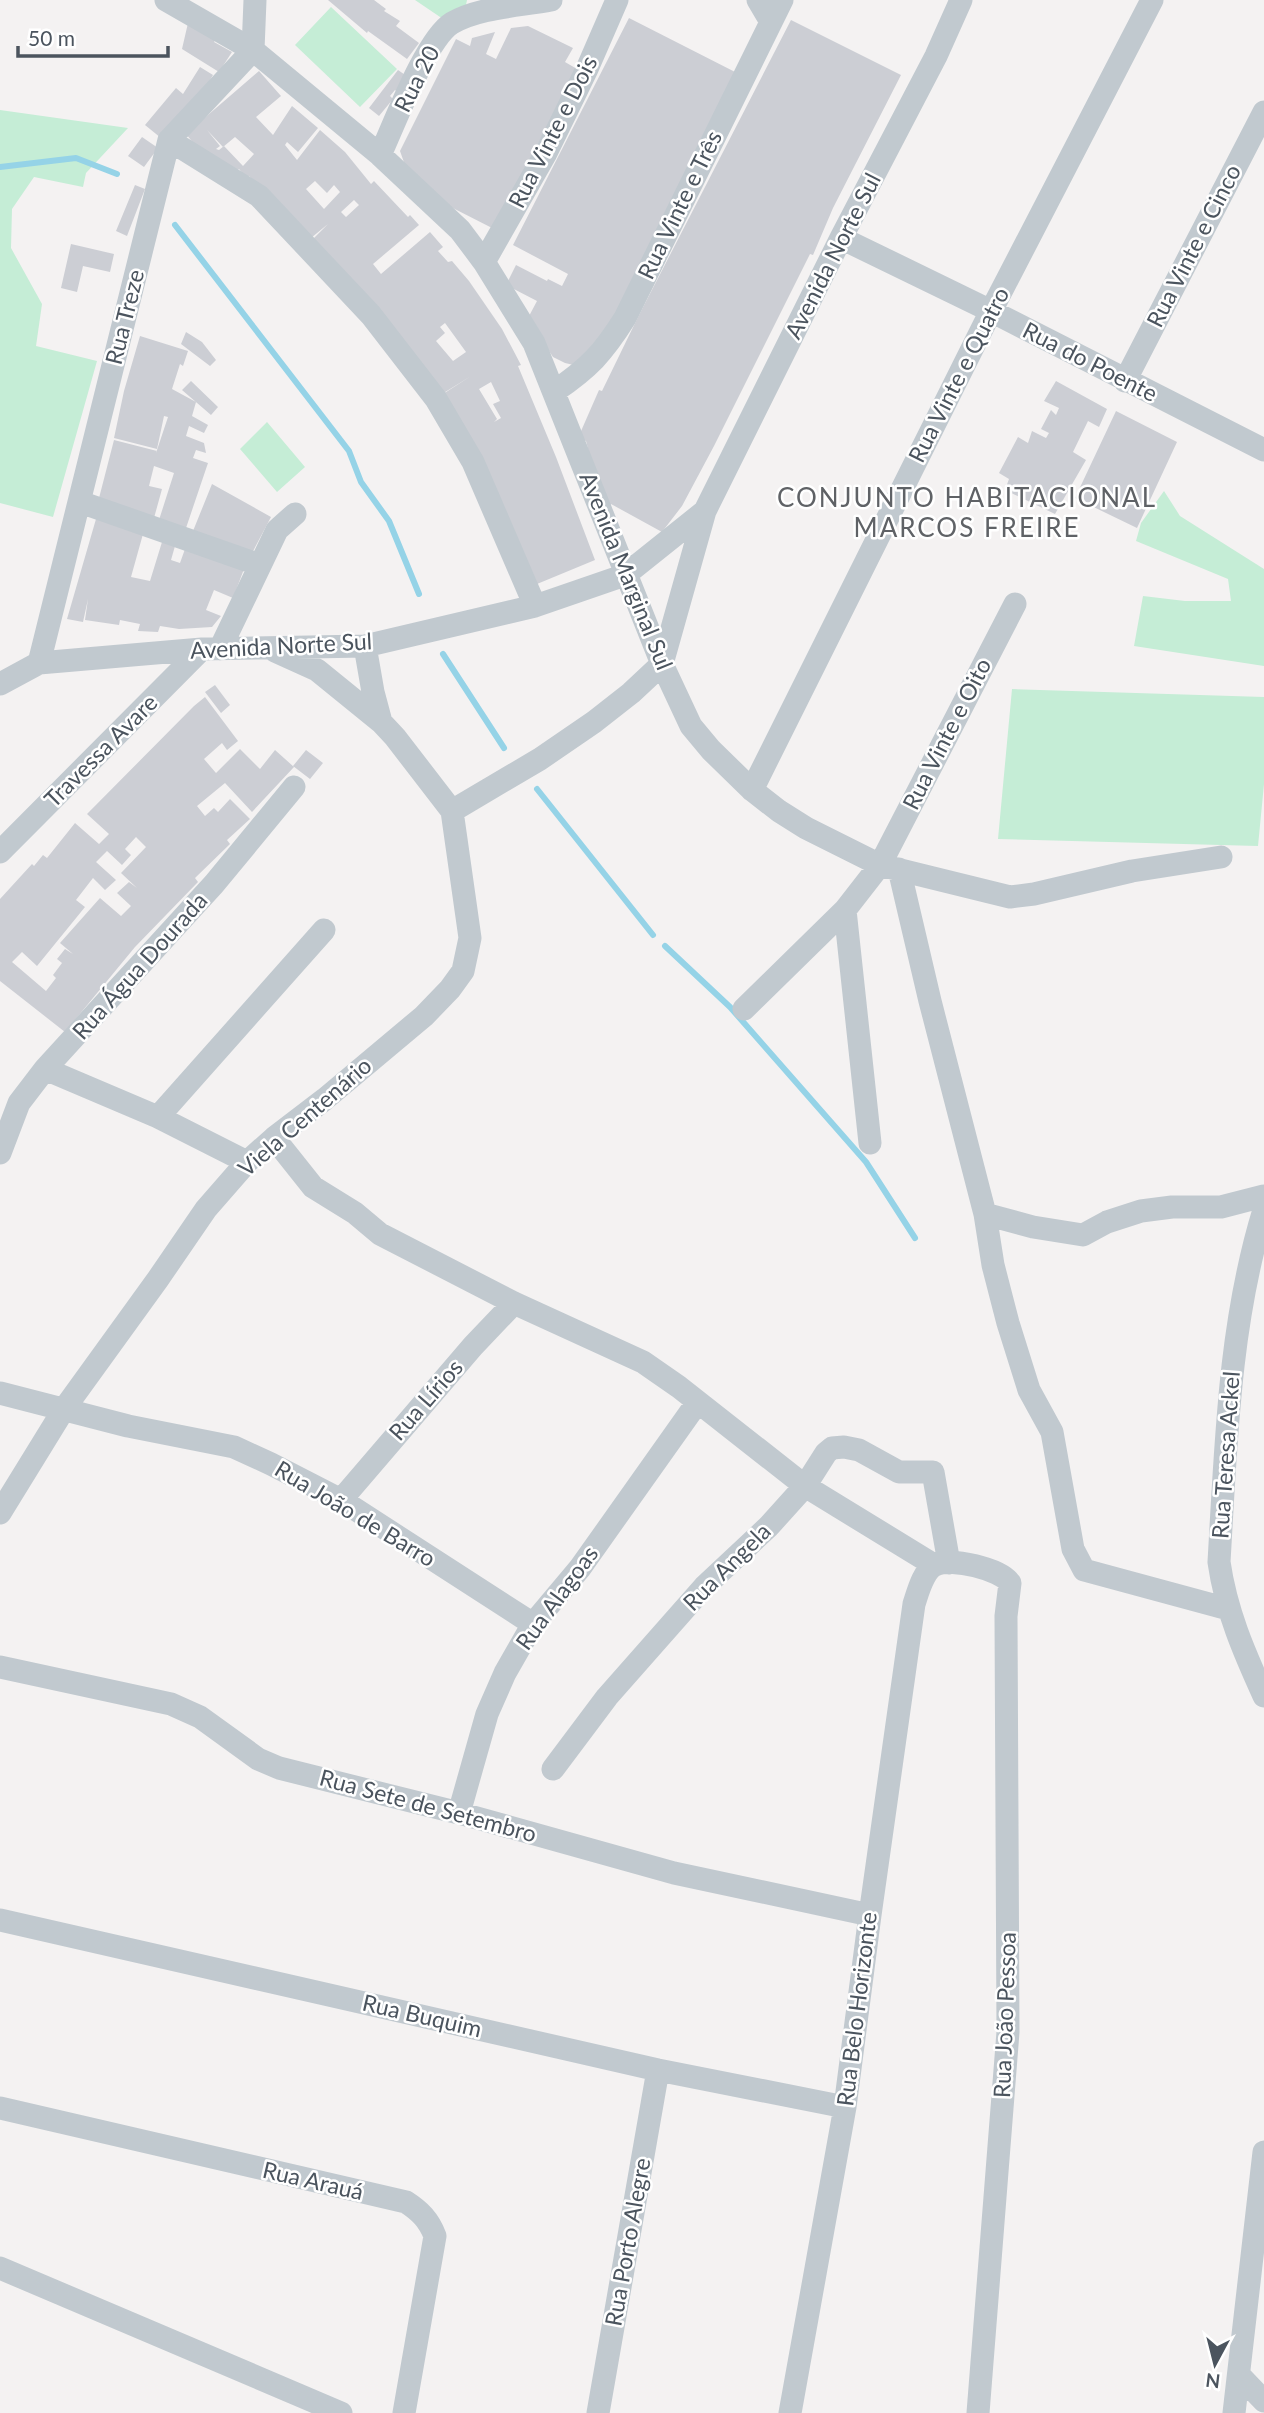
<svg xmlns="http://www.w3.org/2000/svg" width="1264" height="2413" font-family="Lato,sans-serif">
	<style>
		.green { fill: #c5edd6 }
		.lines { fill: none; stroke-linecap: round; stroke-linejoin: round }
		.stream { stroke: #95d3e7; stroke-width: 6 }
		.building { fill: #ccced4; fill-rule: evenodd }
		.minor { stroke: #c1c9cf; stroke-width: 23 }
		.labels { text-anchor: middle; stroke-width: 5; stroke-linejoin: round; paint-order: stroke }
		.street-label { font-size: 23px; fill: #4b545e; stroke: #fff }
		.quarter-label { font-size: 26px; letter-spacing: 2px; fill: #5f6266; stroke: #fff }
	</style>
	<rect width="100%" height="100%" fill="#f4f2f2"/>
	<!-- green -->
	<path class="green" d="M 415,0 L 467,0 L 465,10 L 443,19 Z
		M 331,7 L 397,69 L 360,107 L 295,45 Z
		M 0,110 L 128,128 L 86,173 L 83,187 L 34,177 L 12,209 L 11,248 L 42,304 L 36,346 L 97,361 L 53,517 L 0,503 Z
		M 267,422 L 305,467 L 277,492 L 240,449 Z
		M 1164,491 L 1180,516 L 1264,569 L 1264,666 L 1134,646 L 1143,596 L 1185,601 L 1231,601 L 1228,579 L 1136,541 L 1141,523 Z
		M 1012,689 L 1264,697 L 1264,784 L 1258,846 L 998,839 Z"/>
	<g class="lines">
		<!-- stream -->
		<path class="stream" d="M 0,167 L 76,158 L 117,174
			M 175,225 L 349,451 L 361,482 L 389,521 L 419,594
			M 443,654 L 504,748
			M 537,789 L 653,935
			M 665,946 L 730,1007 L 866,1162 L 915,1238"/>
	</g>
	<!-- building -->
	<path class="building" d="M 328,0 L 374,0 L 386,9 L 384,11 L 400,21 L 396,26 L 419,43 L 407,59 L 368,31 L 367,33 Z
		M 629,18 L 739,74 L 618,313 L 578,366 L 565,363 L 553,357 L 545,345 L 528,318 L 537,301 L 506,285 L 516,265 L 547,281 L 548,279 L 562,286 L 568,274 L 513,245 Z
		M 791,20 L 901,75 L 833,208 L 813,255 L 810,254 L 714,446 L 682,506 L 662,532 L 611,504 L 609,508 L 595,475 L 586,441 L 578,438 L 599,390 L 602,391 L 638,317 Z
		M 188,23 L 216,39 L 214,42 L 232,52 L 219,72 L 182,49 Z
		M 528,26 L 573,48 L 565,62 L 577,69 L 494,229 L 441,202 L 406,168 L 400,151 L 456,39 L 470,46 L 472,38 L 495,32 L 486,54 L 496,59 L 511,28 Z
		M 200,67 L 213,75 L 196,103 L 161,138 L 145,125 L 176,88 L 183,94 Z
		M 398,70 L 411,79 L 400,94 L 395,90 L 390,96 L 393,99 L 379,116 L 369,108 Z
		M 259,71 L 281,96 L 256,117 L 273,135 L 292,106 L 318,128 L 298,152 L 287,142 L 285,145 L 297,160 L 320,130 L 345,152 L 371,184 L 374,181 L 408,217 L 410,215 L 419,225 L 373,264 L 381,274 L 430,232 L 443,247 L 438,251 L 448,262 L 452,261 L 469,281 L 502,329 L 521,365 L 518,366 L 556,457 L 595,560 L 537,584 L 443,394 L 471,376 L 442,394 L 312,240 L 328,224 L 311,238 L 249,176 L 246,178 L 239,169 L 231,175 L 207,160 L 186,134 ZM 207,130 L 223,147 L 235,137 L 254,154 L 243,166 L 224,146 L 219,150 L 216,149 L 220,146 ZM 315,181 L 327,193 L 334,185 L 340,192 L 324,209 L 306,189 ZM 354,200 L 359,205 L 346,217 L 341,212 ZM 445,323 L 466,352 L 453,361 L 436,341 L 445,333 L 440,327 ZM 491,382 L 500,401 L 493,404 L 501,418 L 494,422 L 497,419 L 479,389 Z
		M 142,137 L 158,148 L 144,167 L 128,156 Z
		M 135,185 L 145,189 L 127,236 L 116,231 Z
		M 71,244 L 114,254 L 110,272 L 83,266 L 77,292 L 61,288 Z
		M 186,332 L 202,342 L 216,360 L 210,366 L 181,344 Z
		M 140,336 L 188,351 L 183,366 L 180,364 L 172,389 L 196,402 L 192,416 L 208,425 L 204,433 L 189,426 L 186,436 L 204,443 L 206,453 L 196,450 L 193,458 L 208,463 L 186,528 L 159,520 L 174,473 L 154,466 L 149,486 L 162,489 L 154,518 L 98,502 L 114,440 L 157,451 L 156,453 L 168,417 L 164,416 L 157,449 L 114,438 L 124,391 Z
		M 191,381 L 218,407 L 211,415 L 182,390 Z
		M 1056,381 L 1107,409 L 1099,427 L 1088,421 L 1073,452 L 1086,460 L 1055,514 L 1005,490 L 1009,479 L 999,473 L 1018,437 L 1028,443 L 1032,431 L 1046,438 L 1049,433 L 1041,429 L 1051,410 L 1056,415 L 1059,408 L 1044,401 Z
		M 1116,411 L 1177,442 L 1137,528 L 1075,498 Z
		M 212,484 L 271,517 L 251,555 L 193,531 Z
		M 96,519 L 143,534 L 131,577 L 150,581 L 162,542 L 175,546 L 171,560 L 180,563 L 185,549 L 244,569 L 233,598 L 214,590 L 206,610 L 221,616 L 212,627 L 179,629 L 160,626 L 158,632 L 138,631 L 140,624 L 120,620 L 119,625 L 85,620 L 88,599 L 83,622 L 67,619 Z
		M 215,685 L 230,705 L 221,713 L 205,692 Z
		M 205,697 L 238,741 L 227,750 L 222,743 L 204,759 L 216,773 L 240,749 L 260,769 L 275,750 L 294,767 L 252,812 L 225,783 L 197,806 L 205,816 L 214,808 L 218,812 L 230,799 L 250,819 L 227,840 L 230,844 L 195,878 L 198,882 L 135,947 L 65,1032 L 0,981 L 0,899 L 32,864 L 34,866 L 43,855 L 47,858 L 75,823 L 99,844 L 109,834 L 87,814 L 194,706 ZM 136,837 L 146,847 L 121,873 L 137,888 L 129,882 L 117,893 L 131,906 L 121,916 L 100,898 L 60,943 L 73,954 L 65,949 L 57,959 L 62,963 L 53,975 L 56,978 L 46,991 L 12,962 L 22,952 L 37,966 L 85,907 L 76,900 L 93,878 L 105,890 L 116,880 L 96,862 L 107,851 L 122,865 L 131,855 L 125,849 Z
		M 306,750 L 323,763 L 310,779 L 293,766 Z"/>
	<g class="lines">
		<!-- minor -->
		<path class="minor" d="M 166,0 L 253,50 L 380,155 L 460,230 L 484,262 L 534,343 L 662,664 L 691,726 L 711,750 L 752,790 L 779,811 L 806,828 L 880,865 L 1010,897 L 1034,894 L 1132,871 L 1221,857
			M 758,0 L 771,22
			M 169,140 L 259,196 L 371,315 L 436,399 L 473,462 L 535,606
			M 380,155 C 394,125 426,39 452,23 C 480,7 520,6 551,0
			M 841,238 L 991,311 L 1264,450
			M 484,262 L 546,153 L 587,69 L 617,0
			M 1125,381 L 1264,112
			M 555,391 C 589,368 603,353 625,318 L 782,0
			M 80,502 L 260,565
			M 365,646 L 373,692 L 381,722
			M 220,649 L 277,530 L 295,514
			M 39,663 L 169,140 L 253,50 L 255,0
			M 0,684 L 39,663 L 202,649 L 365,646 L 535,606 L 625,575 L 705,511 L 841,238 L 936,56 L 961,0
			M 752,790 L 991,311 L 1152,0
			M 452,811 L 540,759 L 594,722 L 631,693 L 662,664 L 705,511
			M 0,852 L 202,649
			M 899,869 L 930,1001 L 985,1214 L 993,1265 L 1008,1323 L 1029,1390 L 1052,1432 L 1073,1549 L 1084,1570 L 1228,1609
			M 845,910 L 870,1143
			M 744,1009 L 845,910 L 880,865 L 1015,604
			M 45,1069 L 158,1117 L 247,1162
			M 158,1117 L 324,930
			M 274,1138 L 313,1187 L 355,1213 L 380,1234 L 514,1303 L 643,1362 L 679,1387 L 805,1486 L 934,1565
			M 0,1153 L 19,1103 L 45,1069 L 214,884 L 294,787
			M 1264,1210 C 1229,1324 1226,1444 1219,1562 C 1226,1611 1244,1652 1264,1696
			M 985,1214 L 1033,1227 L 1083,1235 L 1107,1222 L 1141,1211 L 1172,1207 L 1221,1207 L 1264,1196
			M 0,1393 L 128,1426 L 234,1447 L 271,1464 L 341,1500 L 533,1624
			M 341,1500 L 473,1346 L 514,1303
			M 0,1513 L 64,1409 L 158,1279 L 206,1209 L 247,1162 L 274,1138 L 325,1099 L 424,1016 L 450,989 L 463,971 L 470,938 L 452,811 L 395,737 L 381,722 L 317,670 L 275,651
			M 0,1667 L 171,1704 L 200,1717 L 258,1759 L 279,1768 L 459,1813 L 674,1873 L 870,1915
			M 553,1769 L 607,1697 L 704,1587 L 769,1526 L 805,1486 L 826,1453 L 832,1448 L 844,1447 L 859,1450 L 899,1472 L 933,1472 L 949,1563
			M 459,1813 L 487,1714 L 505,1673 L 533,1624 L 580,1568 L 697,1403
			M 0,1920 L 658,2070 L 845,2107
			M 0,2108 L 406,2202 C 420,2211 429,2220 435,2236 L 404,2413
			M 0,2268 L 341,2413
			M 1239,2375 L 1264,2401
			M 598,2413 L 658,2070
			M 790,2413 L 845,2107 L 870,1915 L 914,1604 C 918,1592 923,1571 935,1565 C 952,1557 1000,1569 1010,1583 L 1006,1616 L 1008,2032 L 978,2413
			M 1234,2413 L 1264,2152"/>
	</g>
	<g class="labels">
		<!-- street labels -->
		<g class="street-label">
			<text transform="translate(417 79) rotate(-63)" y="8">Rua 20</text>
			<text transform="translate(553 132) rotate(-63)" y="8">Rua Vinte e Dois</text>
			<text transform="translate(680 205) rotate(-64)" y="8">Rua Vinte e Três</text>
			<text transform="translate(1194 246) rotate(-63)" y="8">Rua Vinte e Cinco</text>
			<text transform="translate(833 256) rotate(-63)" y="8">Avenida Norte Sul</text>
			<text transform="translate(125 317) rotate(-76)" y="8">Rua Treze</text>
			<text transform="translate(1090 362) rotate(27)" y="8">Rua do Poente</text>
			<text transform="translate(959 375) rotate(-63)" y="8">Rua Vinte e Quatro</text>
			<text transform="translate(626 571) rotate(68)" y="8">Avenida Marginal Sul</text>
			<text transform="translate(281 646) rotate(-3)" y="8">Avenida Norte Sul</text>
			<text transform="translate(947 734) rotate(-63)" y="8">Rua Vinte e Oito</text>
			<text transform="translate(101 751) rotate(-45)" y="8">Travessa Avare</text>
			<text transform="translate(140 966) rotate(-48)" y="8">Rua Água Dourada</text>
			<text transform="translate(305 1117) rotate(-41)" y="8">Viela Centenário</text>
			<text transform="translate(426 1400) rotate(-49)" y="8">Rua Lírios</text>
			<text transform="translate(1226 1455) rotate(-86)" y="8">Rua Teresa Ackel</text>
			<text transform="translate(355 1514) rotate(31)" y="8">Rua João de Barro</text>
			<text transform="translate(727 1567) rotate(-45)" y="8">Rua Angela</text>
			<text transform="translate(557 1598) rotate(-54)" y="8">Rua Alagoas</text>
			<text transform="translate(428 1806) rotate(15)" y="8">Rua Sete de Setembro</text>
			<text transform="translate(857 2009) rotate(-83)" y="8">Rua Belo Horizonte</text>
			<text transform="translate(1005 2015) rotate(-88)" y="8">Rua João Pessoa</text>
			<text transform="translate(422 2016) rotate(13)" y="8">Rua Buquim</text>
			<text transform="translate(313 2181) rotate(13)" y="8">Rua Arauá</text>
			<text transform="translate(628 2242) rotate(-80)" y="8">Rua Porto Alegre</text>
		</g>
		<!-- quarter labels -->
		<g class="quarter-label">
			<text x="967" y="507">CONJUNTO HABITACIONAL<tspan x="967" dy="30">MARCOS FREIRE</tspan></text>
		</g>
	</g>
	<!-- north arrow -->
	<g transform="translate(1215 2364) rotate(187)" stroke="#ffffff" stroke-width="5" paint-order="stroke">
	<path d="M0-5L12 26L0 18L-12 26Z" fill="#4b545e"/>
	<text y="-10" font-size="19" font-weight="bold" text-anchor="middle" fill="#4b545e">N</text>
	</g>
	<!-- scale -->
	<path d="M18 46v10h150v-10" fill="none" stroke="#4b545e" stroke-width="3.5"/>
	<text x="28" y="46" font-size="21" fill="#4b545e" stroke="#ffffff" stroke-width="5" paint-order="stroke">50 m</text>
</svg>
